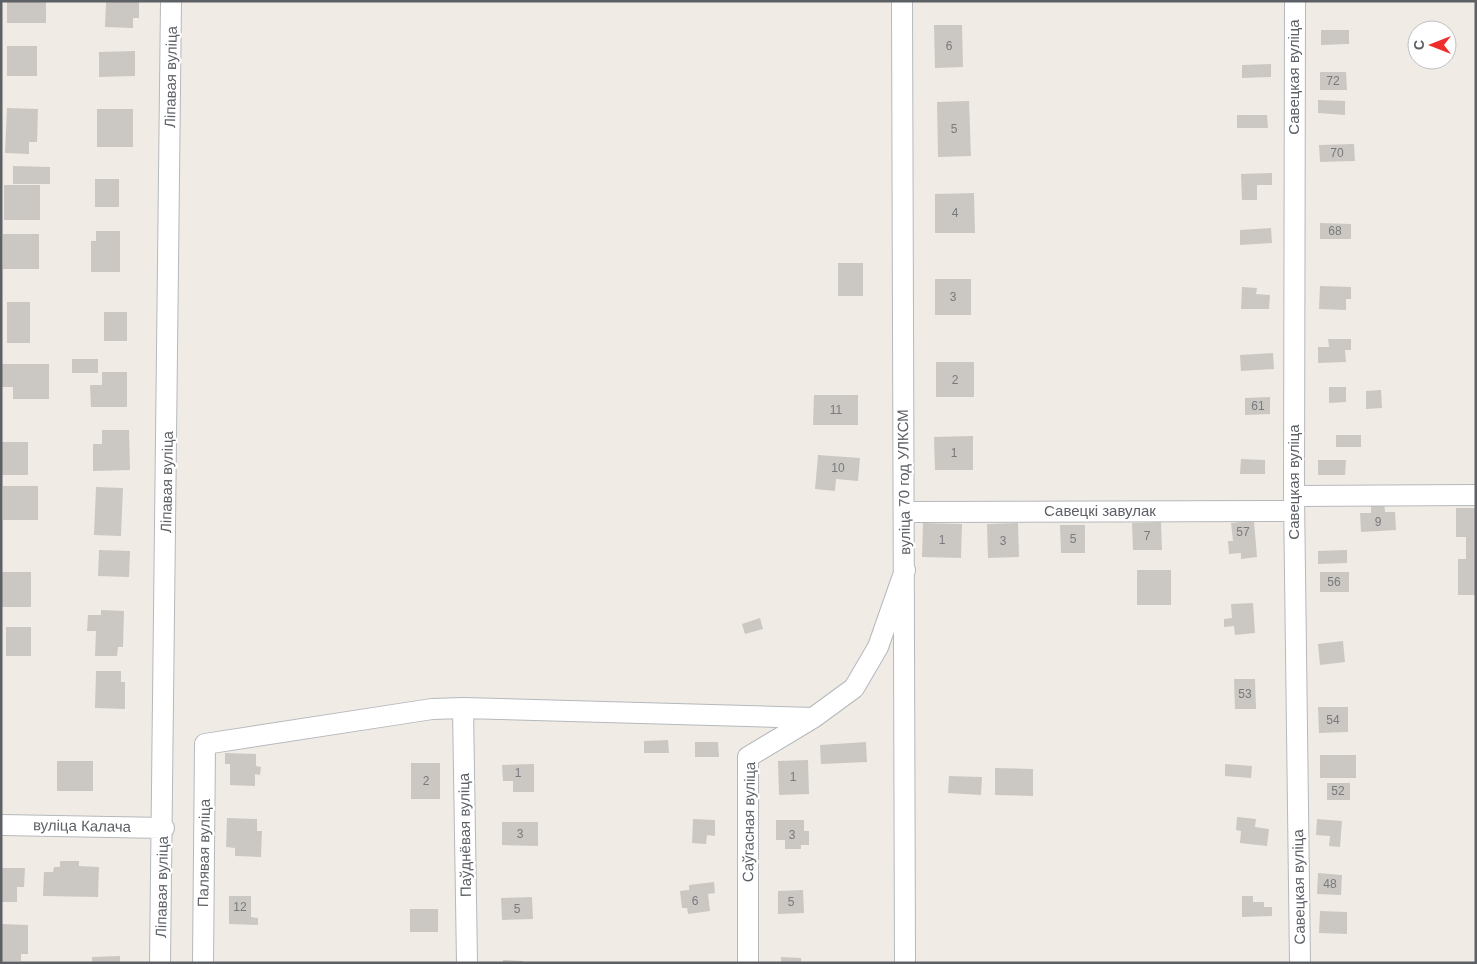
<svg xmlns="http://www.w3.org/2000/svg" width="1477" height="964" font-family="Arial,sans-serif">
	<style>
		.building { fill: #cbc7c2 }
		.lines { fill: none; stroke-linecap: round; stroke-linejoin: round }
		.minor-casing { stroke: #b5b8bc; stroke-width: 22 }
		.minor { stroke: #fff; stroke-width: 20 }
		.labels { text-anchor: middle; stroke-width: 4.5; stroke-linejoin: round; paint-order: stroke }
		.number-label { font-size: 12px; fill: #787a7d }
		.street-label { font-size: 15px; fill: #5d6166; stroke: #fff }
	</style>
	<rect width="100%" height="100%" fill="#f0ece5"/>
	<!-- building -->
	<path class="building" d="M 7,1 L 46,1 L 46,23 L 7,23 Z
		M 106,1 L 139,1 L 139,18 L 133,18 L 133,28 L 105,27 Z
		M 934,25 L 962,25 L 963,67 L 935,68 Z
		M 1321,30 L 1349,30 L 1349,44 L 1321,45 Z
		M 7,46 L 37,46 L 37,76 L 7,76 Z
		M 135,51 L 135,76 L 99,77 L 99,52 Z
		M 1271,64 L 1271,77 L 1242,78 L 1242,65 Z
		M 1320,72 L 1346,72 L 1347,90 L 1320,90 Z
		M 1318,100 L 1345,101 L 1345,115 L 1318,113 Z
		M 969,101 L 971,156 L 938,157 L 937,102 Z
		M 7,108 L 38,109 L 37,142 L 29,142 L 29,154 L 5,153 Z
		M 97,109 L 133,109 L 133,147 L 97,147 Z
		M 1237,115 L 1267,115 L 1268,128 L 1237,128 Z
		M 1354,144 L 1355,161 L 1320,162 L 1319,145 Z
		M 13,166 L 50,167 L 50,184 L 13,184 Z
		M 1272,173 L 1272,185 L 1257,185 L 1257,200 L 1242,200 L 1241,174 Z
		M 95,179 L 119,179 L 119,207 L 95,207 Z
		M 4,185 L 40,185 L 40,220 L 4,220 Z
		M 974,193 L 975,233 L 935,233 L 935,194 Z
		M 1320,223 L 1351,224 L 1351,239 L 1320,239 Z
		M 1271,228 L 1272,243 L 1240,245 L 1240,230 Z
		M 96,231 L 120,231 L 120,272 L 91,272 L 91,241 L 96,241 Z
		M 3,234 L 39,234 L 39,269 L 3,269 Z
		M 838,263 L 863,263 L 863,296 L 838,296 Z
		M 935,279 L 971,279 L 971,315 L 935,315 Z
		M 1320,286 L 1351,287 L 1351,299 L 1346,299 L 1346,310 L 1319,309 Z
		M 1242,287 L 1257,288 L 1256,294 L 1270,295 L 1269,309 L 1241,309 Z
		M 7,302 L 30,302 L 30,343 L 7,343 Z
		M 104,312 L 127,312 L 127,341 L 104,341 Z
		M 1328,339 L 1351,339 L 1351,350 L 1345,350 L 1346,362 L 1318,363 L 1318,347 L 1329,347 Z
		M 1273,353 L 1274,369 L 1241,371 L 1240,355 Z
		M 72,359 L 98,359 L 98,373 L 72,373 Z
		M 936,362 L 974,362 L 974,397 L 936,397 Z
		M 2,364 L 49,364 L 49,399 L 13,399 L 13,387 L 2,387 Z
		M 102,372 L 127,372 L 127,407 L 91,407 L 90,385 L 102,385 Z
		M 1329,387 L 1346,387 L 1346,402 L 1329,403 Z
		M 1381,390 L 1382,408 L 1366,409 L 1366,391 Z
		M 814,395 L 858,395 L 858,425 L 813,425 Z
		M 1270,397 L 1270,414 L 1245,415 L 1245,398 Z
		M 102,430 L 129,430 L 130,470 L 93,471 L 93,444 L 102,444 Z
		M 1336,435 L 1361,435 L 1361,447 L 1336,447 Z
		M 973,436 L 973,470 L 935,470 L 934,437 Z
		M 1,442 L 28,442 L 28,475 L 1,475 Z
		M 818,455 L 860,458 L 858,481 L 836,479 L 835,491 L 815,489 Z
		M 1241,459 L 1265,460 L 1265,474 L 1240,474 Z
		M 1318,460 L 1346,460 L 1345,475 L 1318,475 Z
		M 3,486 L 38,486 L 38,520 L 3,520 Z
		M 96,487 L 123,488 L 121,536 L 94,535 Z
		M 1384,501 L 1385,512 L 1395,512 L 1396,530 L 1361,532 L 1360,513 L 1371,513 L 1371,502 Z
		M 1456,508 L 1476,508 L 1476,595 L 1458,595 L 1458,559 L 1466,559 L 1466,537 L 1456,537 Z
		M 1254,521 L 1257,557 L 1241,559 L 1241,553 L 1229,554 L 1228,541 L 1233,541 L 1231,523 Z
		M 1161,522 L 1162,550 L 1133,550 L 1132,523 Z
		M 923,523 L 962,524 L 961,558 L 922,557 Z
		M 1018,523 L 1019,557 L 988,558 L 987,524 Z
		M 1060,525 L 1085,525 L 1085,553 L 1061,553 Z
		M 99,550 L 130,551 L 129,577 L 98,576 Z
		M 1347,550 L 1347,563 L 1318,564 L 1318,551 Z
		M 1137,570 L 1171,570 L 1171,605 L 1137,605 Z
		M 1,572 L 31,572 L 31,607 L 1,607 Z
		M 1320,572 L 1349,572 L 1349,592 L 1320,592 Z
		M 1253,603 L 1255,633 L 1235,635 L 1234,626 L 1224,627 L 1224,619 L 1232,618 L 1231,604 Z
		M 101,610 L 124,611 L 123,647 L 118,647 L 117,656 L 95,656 L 96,631 L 87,631 L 88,615 L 101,615 Z
		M 760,618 L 763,629 L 745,634 L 742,624 Z
		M 6,627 L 31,627 L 31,656 L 6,656 Z
		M 1343,641 L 1345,662 L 1320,665 L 1318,644 Z
		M 96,671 L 121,671 L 121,682 L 125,682 L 125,709 L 95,708 Z
		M 1234,679 L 1255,679 L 1256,709 L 1235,709 Z
		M 1318,707 L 1348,707 L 1348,732 L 1319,733 Z
		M 668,740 L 669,753 L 644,753 L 644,741 Z
		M 695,742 L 718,742 L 719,757 L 695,757 Z
		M 866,742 L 867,762 L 821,764 L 820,745 Z
		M 225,753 L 256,754 L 256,766 L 261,767 L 260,775 L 255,774 L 255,786 L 230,785 L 230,764 L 225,764 Z
		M 1320,755 L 1356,755 L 1356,778 L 1320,778 Z
		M 808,760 L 809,794 L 779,795 L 778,761 Z
		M 57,761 L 93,761 L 93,791 L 57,791 Z
		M 411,763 L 440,763 L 440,799 L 411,799 Z
		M 534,764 L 534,792 L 513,792 L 513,781 L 503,781 L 502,765 Z
		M 1225,764 L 1252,766 L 1251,778 L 1225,776 Z
		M 995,768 L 1033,769 L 1033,796 L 995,795 Z
		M 949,776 L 982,777 L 981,795 L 948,793 Z
		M 1327,783 L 1350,783 L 1350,800 L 1327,800 Z
		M 1237,817 L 1256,819 L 1255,827 L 1269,829 L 1267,846 L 1240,843 L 1241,831 L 1236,830 Z
		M 227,818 L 257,819 L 257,831 L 262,831 L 261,857 L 235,856 L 235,848 L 226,847 Z
		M 693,819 L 715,820 L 715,836 L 707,835 L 706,844 L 692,843 Z
		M 1317,819 L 1342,821 L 1340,847 L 1329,846 L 1330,836 L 1316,835 Z
		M 776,820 L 804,820 L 804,831 L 809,831 L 809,845 L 801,845 L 801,849 L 785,849 L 785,840 L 776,840 Z
		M 502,822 L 538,822 L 538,846 L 502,845 Z
		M 60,861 L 79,861 L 79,866 L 99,867 L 98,897 L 43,896 L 44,872 L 53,872 L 54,867 L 60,867 Z
		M 1,868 L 25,868 L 24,887 L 17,887 L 17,902 L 1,902 Z
		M 1318,873 L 1342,875 L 1341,895 L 1317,894 Z
		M 714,882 L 715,893 L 708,894 L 710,911 L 688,914 L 687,908 L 682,908 L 680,891 L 689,890 L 689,885 Z
		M 803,890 L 804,913 L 778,914 L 778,891 Z
		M 229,896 L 251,896 L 251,917 L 258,918 L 258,925 L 229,924 Z
		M 1242,896 L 1253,896 L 1253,902 L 1264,902 L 1264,907 L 1272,907 L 1272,916 L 1242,917 Z
		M 532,897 L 533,919 L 502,920 L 501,898 Z
		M 410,909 L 438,909 L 438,932 L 410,932 Z
		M 1320,911 L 1347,912 L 1347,934 L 1319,933 Z
		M 1,924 L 28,925 L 28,954 L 21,954 L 21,961 L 1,961 Z
		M 120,956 L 120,963 L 92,963 L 92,957 Z
		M 781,957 L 801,958 L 801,963 L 781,963 Z
		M 503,960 L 523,961 L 523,963 L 503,963 Z"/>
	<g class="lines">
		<!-- minor casing -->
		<g class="minor-casing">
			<path id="minor" d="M 902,1 L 905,963
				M 1295,1 L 1294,496 L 1300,963
				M 1294,496 L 1476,495
				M 905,512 L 1294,511
				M 463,708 L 467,963
				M 1,825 L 164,828
				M 160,963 L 171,1
				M 203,963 L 205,744 L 432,709 L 463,708 L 813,718 L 854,688 L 878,647 L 905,570
				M 748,963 L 748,757 L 813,718"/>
		</g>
		<!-- minor -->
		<use href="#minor" class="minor"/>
	</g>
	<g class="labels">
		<!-- number labels -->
		<g class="number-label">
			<text x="949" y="50">6</text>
			<text x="1333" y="85">72</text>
			<text x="954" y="133">5</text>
			<text x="1337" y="157">70</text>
			<text x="955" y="217">4</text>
			<text x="1335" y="235">68</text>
			<text x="953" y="301">3</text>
			<text x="955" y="384">2</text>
			<text x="1258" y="410">61</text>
			<text x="836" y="414">11</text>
			<text x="954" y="457">1</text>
			<text x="838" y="472">10</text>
			<text x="1378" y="526">9</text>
			<text x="1243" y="536">57</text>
			<text x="1147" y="540">7</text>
			<text x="1073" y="543">5</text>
			<text x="942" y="544">1</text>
			<text x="1003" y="545">3</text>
			<text x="1334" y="586">56</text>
			<text x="1245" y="698">53</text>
			<text x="1333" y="724">54</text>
			<text x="518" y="777">1</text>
			<text x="793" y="781">1</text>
			<text x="426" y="785">2</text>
			<text x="1338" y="795">52</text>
			<text x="520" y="838">3</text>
			<text x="792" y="839">3</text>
			<text x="1330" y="888">48</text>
			<text x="695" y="905">6</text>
			<text x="791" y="906">5</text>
			<text x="240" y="911">12</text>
			<text x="517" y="913">5</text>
		</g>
		<!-- street labels -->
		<g class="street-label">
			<text transform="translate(171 77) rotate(-89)" y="5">Ліпавая вуліца</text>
			<text transform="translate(1294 77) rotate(-90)" y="5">Савецкая вуліца</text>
			<text transform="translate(167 482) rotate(-89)" y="5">Ліпавая вуліца</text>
			<text transform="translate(904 482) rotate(-91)" y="5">вуліца 70 год УЛКСМ</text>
			<text transform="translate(1294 482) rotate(-90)" y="5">Савецкая вуліца</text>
			<text x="1100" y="516">Савецкі завулак</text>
			<text transform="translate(749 822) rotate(-89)" y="5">Саўгасная вуліца</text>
			<text transform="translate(82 826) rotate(1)" y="5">вуліца Калача</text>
			<text transform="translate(465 835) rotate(-91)" y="5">Паўднёвая вуліца</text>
			<text transform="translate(204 853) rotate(-89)" y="5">Палявая вуліца</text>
			<text transform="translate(162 887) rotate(-89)" y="5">Ліпавая вуліца</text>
			<text transform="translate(1299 887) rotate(-91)" y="5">Савецкая вуліца</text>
		</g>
	</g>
	<!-- border -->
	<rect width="1477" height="964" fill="none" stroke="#5d6166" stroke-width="5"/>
	<!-- north arrow -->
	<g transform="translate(1432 45) rotate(270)"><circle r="24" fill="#ffffff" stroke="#bec0c2"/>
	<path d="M0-4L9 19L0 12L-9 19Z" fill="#ef2e2b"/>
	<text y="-8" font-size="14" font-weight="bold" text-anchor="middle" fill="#5d6166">С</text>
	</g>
</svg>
